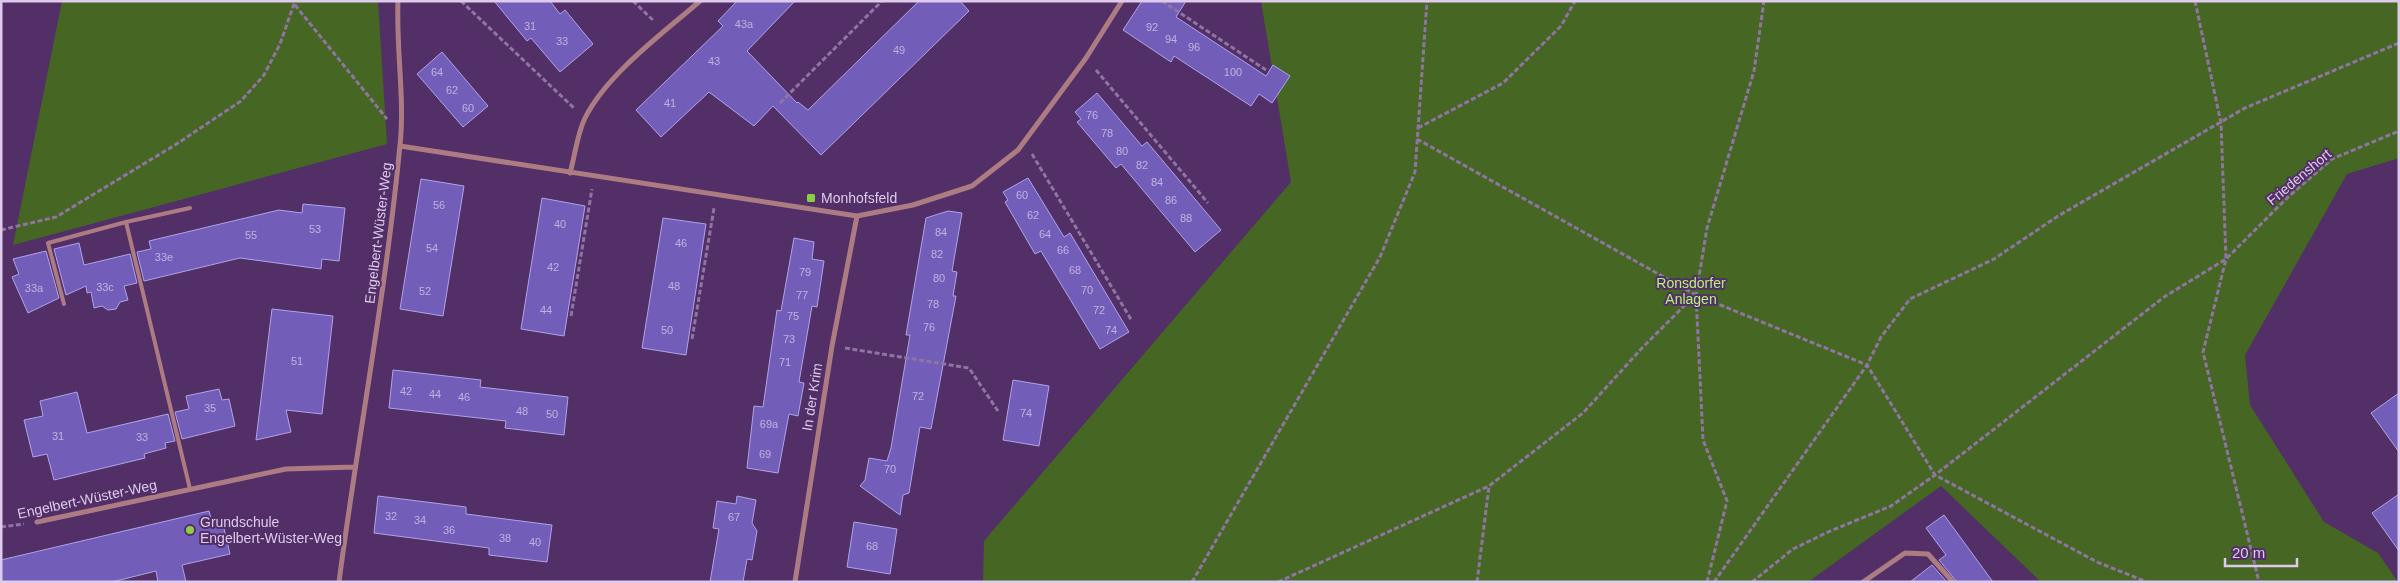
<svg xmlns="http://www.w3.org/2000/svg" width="2400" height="583" font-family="Helvetica,sans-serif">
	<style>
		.green { fill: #466723 }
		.building { fill: #725eb8; stroke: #afa4e9 }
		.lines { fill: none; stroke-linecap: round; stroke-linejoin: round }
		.path { stroke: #9074a2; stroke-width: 3; stroke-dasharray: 5 2.5; stroke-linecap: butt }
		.lane { stroke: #ad7c82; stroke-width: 4 }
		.street { stroke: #ad7c82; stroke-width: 5 }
		.poi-dot { fill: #8dce44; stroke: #522f67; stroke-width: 2 }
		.labels { text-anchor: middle; stroke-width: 4; stroke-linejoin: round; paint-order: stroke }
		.number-label { font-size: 11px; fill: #c3b0df }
		.street-label { font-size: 14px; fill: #decbec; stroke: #522f67 }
		.poi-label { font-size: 14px; fill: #decbec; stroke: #522f67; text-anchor: start }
		.park-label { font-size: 14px; fill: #b5f377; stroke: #522f67 }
	</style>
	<rect width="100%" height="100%" fill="#522f67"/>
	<!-- green -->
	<path class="green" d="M 62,1 L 378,1 L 387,144 L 13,245 Z
		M 1261,1 L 2399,1 L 2399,158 L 2347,174 L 2245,355 L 2250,405 L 2324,522 L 2378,553 L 2398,582 L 2041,582 L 1941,486 L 1808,582 L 983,582 L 984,541 L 1291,182 Z"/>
	<!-- building -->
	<path class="building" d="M 494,1 L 550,1 L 560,14 L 565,10 L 593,44 L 560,72 L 531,38 L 527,41 Z
		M 737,1 L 795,1 L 747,51 L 797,103 L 798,102 L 808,110 L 919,1 L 960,1 L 969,11 L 821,155 L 773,106 L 754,126 L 709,92 L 661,137 L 636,110 L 723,26 L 718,21 Z
		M 1142,1 L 1186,1 L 1176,17 L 1266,76 L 1273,65 L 1290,76 L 1272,103 L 1259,94 L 1251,106 L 1174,56 L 1171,62 L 1123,30 Z
		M 442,52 L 488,106 L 463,127 L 417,74 Z
		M 1097,93 L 1142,146 L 1147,142 L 1221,230 L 1195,252 L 1121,164 L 1116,168 L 1077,122 L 1081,119 L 1075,112 Z
		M 1028,178 L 1064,237 L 1070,233 L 1129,332 L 1100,349 L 1041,251 L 1035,254 L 1005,202 L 1008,200 L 1003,192 Z
		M 421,179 L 464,186 L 443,316 L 400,309 Z
		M 542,198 L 585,206 L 564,336 L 521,329 Z
		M 303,204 L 345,208 L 339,261 L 322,259 L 321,269 L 240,258 L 144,281 L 137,252 L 151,249 L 149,241 L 279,210 L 302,213 Z
		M 948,211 L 962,213 L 952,271 L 957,272 L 953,296 L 956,296 L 931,429 L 920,427 L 909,493 L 903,495 L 900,515 L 860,486 L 865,480 L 869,458 L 887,461 L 891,448 L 910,335 L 906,335 L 926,218 Z
		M 663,218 L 706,224 L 686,355 L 642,348 Z
		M 794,238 L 814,242 L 812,259 L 824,261 L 817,307 L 812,306 L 799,382 L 804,383 L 798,416 L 789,414 L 778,473 L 747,468 L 754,406 L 763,407 L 777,310 L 781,311 Z
		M 79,243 L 84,265 L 130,254 L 137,283 L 124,286 L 128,300 L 120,302 L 116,309 L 108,310 L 102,306 L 94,308 L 91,292 L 87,293 L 86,286 L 66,295 L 54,249 Z
		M 46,251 L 59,298 L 28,313 L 12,277 L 19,274 L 13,259 Z
		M 272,309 L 333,316 L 322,414 L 286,410 L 291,432 L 256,440 Z
		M 393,370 L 481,380 L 480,387 L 568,397 L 564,435 L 505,428 L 506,421 L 389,408 Z
		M 1013,380 L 1049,386 L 1039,446 L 1003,440 Z
		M 219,389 L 222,400 L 229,399 L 235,426 L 182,439 L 175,412 L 189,409 L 186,396 Z
		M 77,392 L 87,433 L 168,414 L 175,441 L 165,443 L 166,448 L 144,454 L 145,458 L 54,480 L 47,454 L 33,457 L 24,420 L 43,416 L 40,401 Z
		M 2399,393 L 2399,452 L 2371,413 Z
		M 2399,494 L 2399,551 L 2372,513 Z
		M 378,496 L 466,507 L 466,514 L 552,525 L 547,562 L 489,555 L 489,548 L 374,533 Z
		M 737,496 L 756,500 L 752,523 L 757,531 L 752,560 L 747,559 L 743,582 L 710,582 L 719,529 L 713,528 L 717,501 L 736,504 Z
		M 209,511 L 213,526 L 223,524 L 230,554 L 182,565 L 186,582 L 158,582 L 156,571 L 112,582 L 1,582 L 1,560 Z
		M 1944,515 L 1974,556 L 1993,582 L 1957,582 L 1939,560 L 1946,555 L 1926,528 Z
		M 854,522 L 897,529 L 890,574 L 847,567 Z
		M 1932,565 L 1947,582 L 1910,582 Z"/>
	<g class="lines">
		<!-- path -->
		<path class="path" d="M 461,1 L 575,109
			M 633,1 L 654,21
			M 1162,1 L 1266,70
			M 2195,1 L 2221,123 L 2226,259 L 2203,352 L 2259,582
			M 295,5 L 387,119
			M 1096,70 L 1208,203
			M 780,103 L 882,1
			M 1418,128 L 1503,83 L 1561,26 L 1575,1
			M 1417,139 L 1696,295 L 1867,365 L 1935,475 L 2097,562 L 2147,582
			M 1032,154 L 1132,321
			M 1,230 L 56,217 L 175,145 L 241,101 L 264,75 L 280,44 L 295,1
			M 571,316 L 592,189
			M 692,339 L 714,208
			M 845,348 L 969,368 L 998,411
			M 1,527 L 24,524
			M 1192,582 L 1380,257 L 1415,172 L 1427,1
			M 1278,582 L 1489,486 L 1583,413 L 1642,348 L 1695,295
			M 1477,582 L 1489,486
			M 1707,582 L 1727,501 L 1703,440 L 1696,295 L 1707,228 L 1754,71 L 1764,1
			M 1714,582 L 1867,365 L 1881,337 L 1910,299 L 1994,259 L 2058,216 L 2245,108 L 2399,43
			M 1752,582 L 1793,549 L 1828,532 L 1891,506 L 1935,475 L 2164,297 L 2226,259 L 2287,198 L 2332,159 L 2399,131"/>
		<!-- lane -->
		<path class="lane" d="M 126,222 L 190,489
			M 64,304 L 48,243 L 126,222 L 190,208"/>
		<!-- street -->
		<path class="street" d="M 400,146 L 857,216 L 913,205 L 972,186 L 1018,150 L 1086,58 L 1122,1
			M 570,173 C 575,156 577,134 585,118 C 607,74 663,33 700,1
			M 37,522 L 286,469 L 354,467
			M 339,582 C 358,436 386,292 400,145 C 405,99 396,49 398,1
			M 795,582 L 832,346 L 857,216
			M 1863,582 L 1905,553 L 1928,554 L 1953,582"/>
	</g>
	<!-- markers -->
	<g class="poi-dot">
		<rect x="806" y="193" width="10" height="10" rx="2.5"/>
		<circle cx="190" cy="530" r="5"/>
	</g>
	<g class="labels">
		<!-- number labels -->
		<g class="number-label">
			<text x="744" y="28">43a</text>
			<text x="530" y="30">31</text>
			<text x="1152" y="31">92</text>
			<text x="1171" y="43">94</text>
			<text x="562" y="45">33</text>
			<text x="1194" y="51">96</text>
			<text x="899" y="54">49</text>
			<text x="714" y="65">43</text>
			<text x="437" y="76">64</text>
			<text x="1233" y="76">100</text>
			<text x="452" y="94">62</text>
			<text x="670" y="107">41</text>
			<text x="468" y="112">60</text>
			<text x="1092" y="119">76</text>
			<text x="1107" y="137">78</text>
			<text x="1122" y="155">80</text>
			<text x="1142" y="169">82</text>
			<text x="1157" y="186">84</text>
			<text x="1022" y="199">60</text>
			<text x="1171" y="204">86</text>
			<text x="439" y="209">56</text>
			<text x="1033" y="219">62</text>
			<text x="1186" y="222">88</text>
			<text x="560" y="228">40</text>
			<text x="315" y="233">53</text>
			<text x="941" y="236">84</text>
			<text x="1045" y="238">64</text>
			<text x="251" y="239">55</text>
			<text x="681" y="247">46</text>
			<text x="432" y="252">54</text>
			<text x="1063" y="254">66</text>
			<text x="937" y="258">82</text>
			<text x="164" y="261">33e</text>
			<text x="553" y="271">42</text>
			<text x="1075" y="274">68</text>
			<text x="805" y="276">79</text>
			<text x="939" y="282">80</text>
			<text x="674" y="290">48</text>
			<text x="105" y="291">33c</text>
			<text x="34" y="292">33a</text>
			<text x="1087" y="294">70</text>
			<text x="425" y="295">52</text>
			<text x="802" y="299">77</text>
			<text x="933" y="308">78</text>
			<text x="546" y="314">44</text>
			<text x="1099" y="314">72</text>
			<text x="793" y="320">75</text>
			<text x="929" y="331">76</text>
			<text x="667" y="334">50</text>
			<text x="1111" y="334">74</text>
			<text x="789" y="343">73</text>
			<text x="297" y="365">51</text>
			<text x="785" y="366">71</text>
			<text x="406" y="395">42</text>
			<text x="435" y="398">44</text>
			<text x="918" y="400">72</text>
			<text x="464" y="401">46</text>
			<text x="210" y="412">35</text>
			<text x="522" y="415">48</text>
			<text x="1026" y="417">74</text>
			<text x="552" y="418">50</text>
			<text x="769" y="428">69a</text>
			<text x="58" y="440">31</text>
			<text x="142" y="441">33</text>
			<text x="765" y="458">69</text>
			<text x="890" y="473">70</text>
			<text x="391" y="520">32</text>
			<text x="734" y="521">67</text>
			<text x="420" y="524">34</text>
			<text x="449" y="534">36</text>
			<text x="505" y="542">38</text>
			<text x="535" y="546">40</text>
			<text x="872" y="550">68</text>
		</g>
		<!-- street labels -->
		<g class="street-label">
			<text transform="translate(2299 177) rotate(-40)" y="5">Friedenshort</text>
			<text transform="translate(378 233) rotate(-83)" y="5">Engelbert-Wüster-Weg</text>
			<text transform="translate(812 397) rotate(-81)" y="5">In der Krim</text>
			<text transform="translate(87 499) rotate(-12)" y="5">Engelbert-Wüster-Weg</text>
		</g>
		<!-- poi labels -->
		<g class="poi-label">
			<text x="821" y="203">Monhofsfeld</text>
			<text x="200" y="527">Grundschule<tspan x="200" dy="16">Engelbert-Wüster-Weg</tspan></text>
		</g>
		<!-- park labels -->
		<g class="park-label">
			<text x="1691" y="288">Ronsdorfer<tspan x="1691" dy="16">Anlagen</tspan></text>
		</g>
	</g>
	<!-- border -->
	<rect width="2400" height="583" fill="none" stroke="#decbec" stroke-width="5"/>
	<!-- scale -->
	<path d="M2225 558v8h72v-8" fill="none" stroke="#decbec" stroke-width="2.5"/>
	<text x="2232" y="558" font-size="15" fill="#decbec" stroke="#522f67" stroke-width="4" paint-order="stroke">20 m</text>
</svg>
